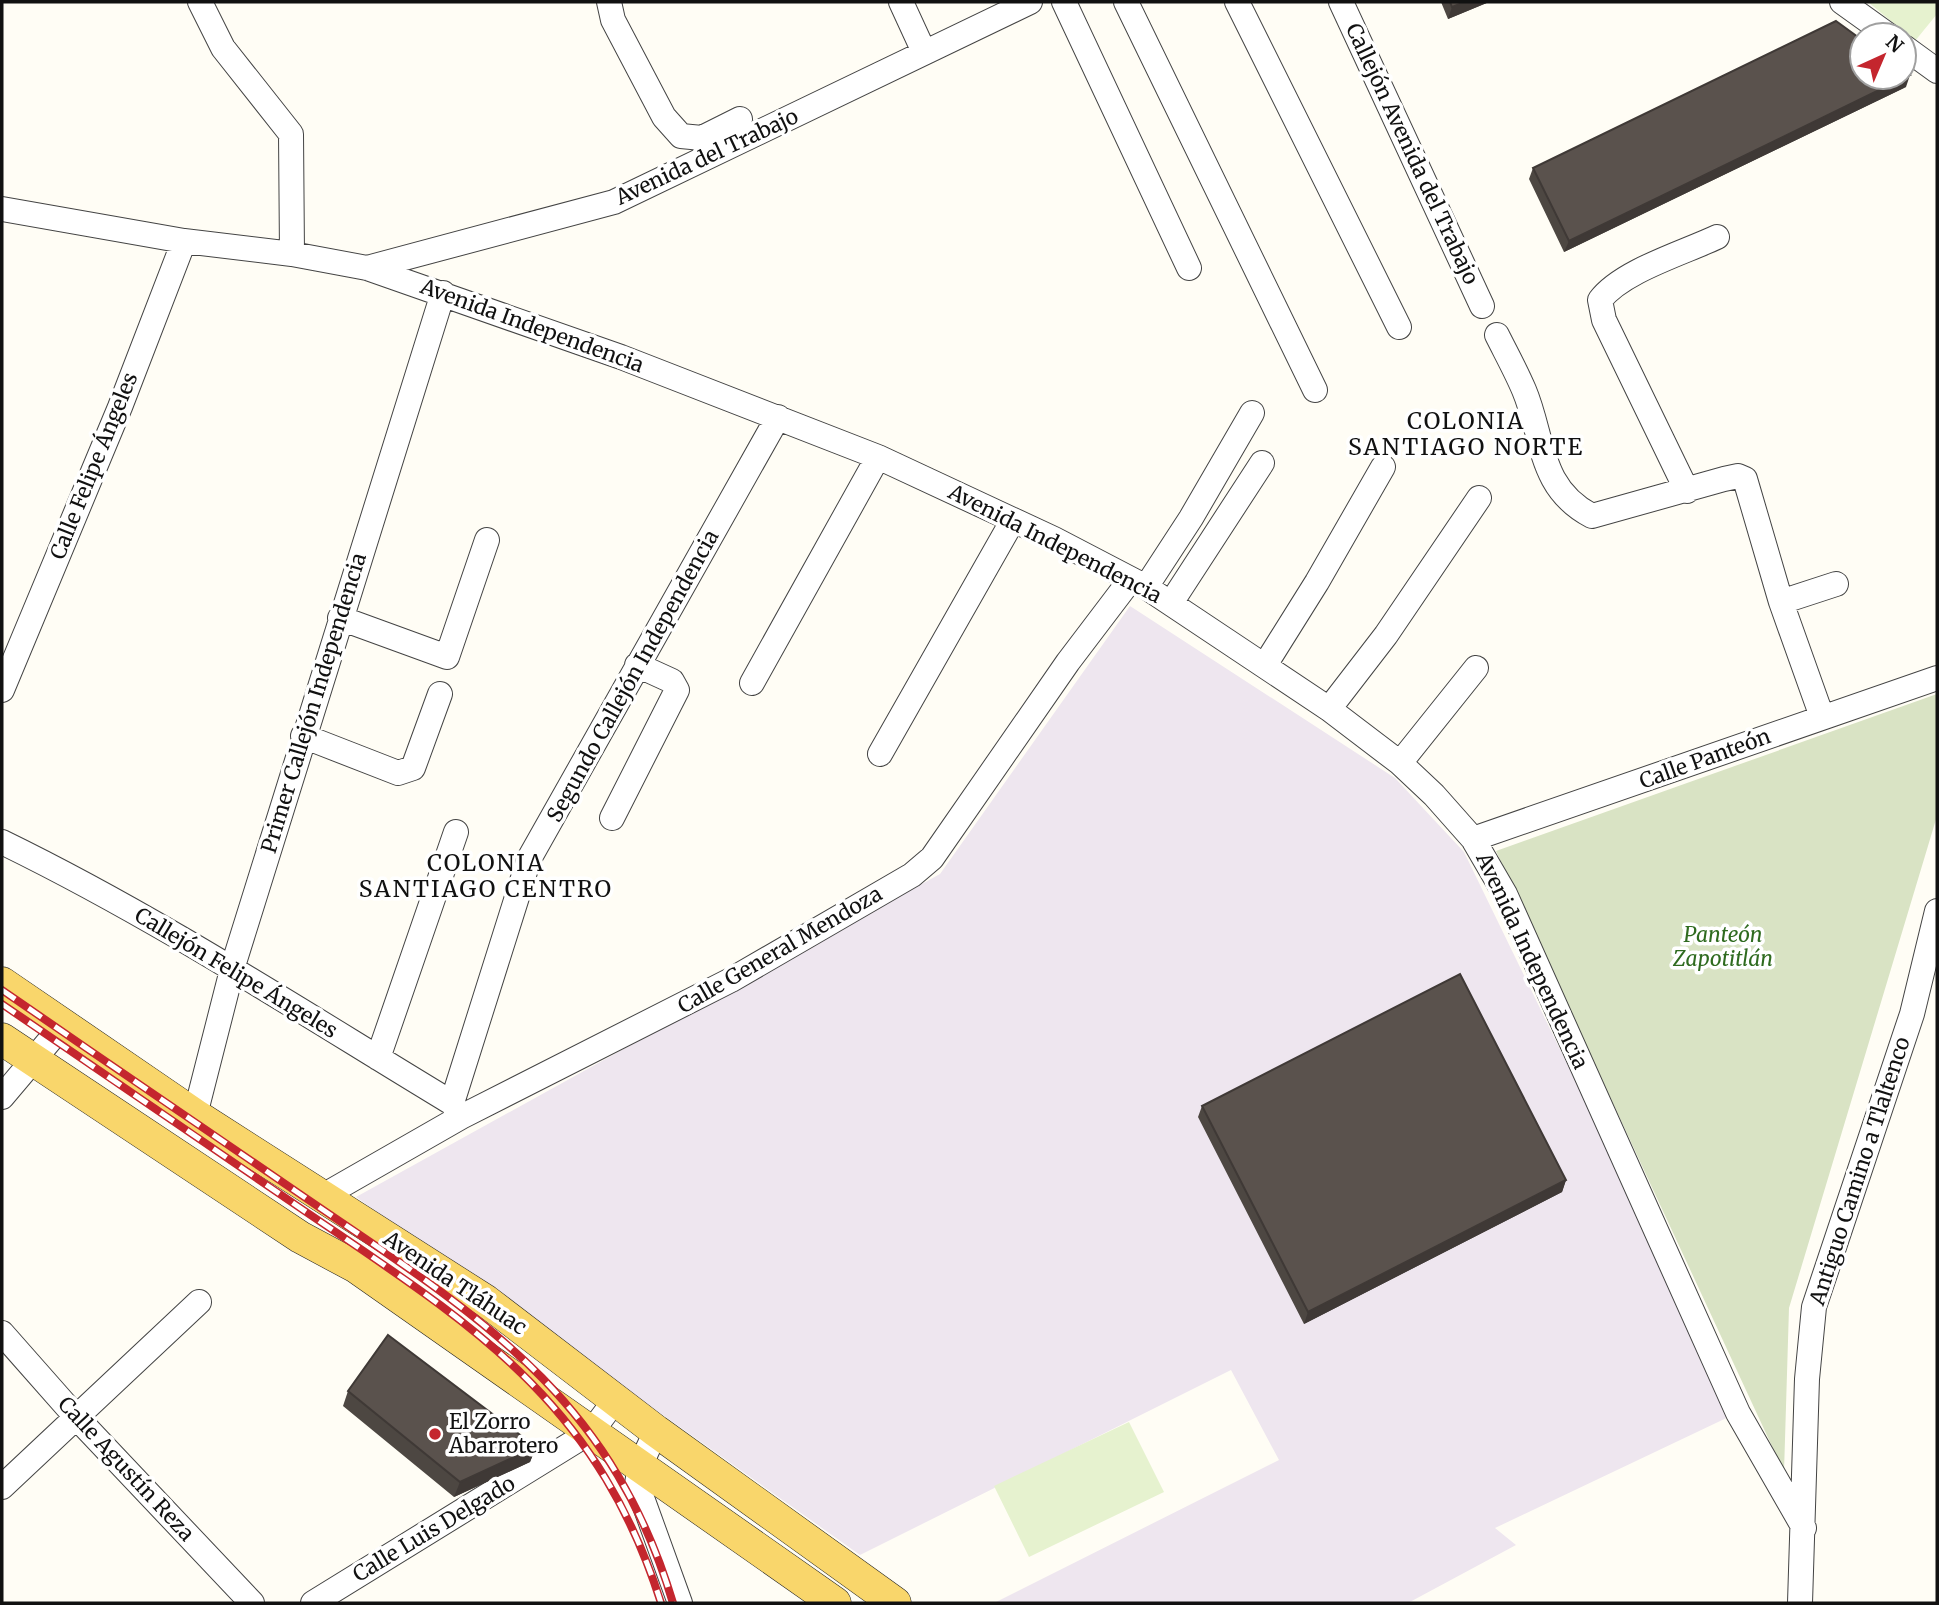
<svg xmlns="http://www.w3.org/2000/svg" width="1939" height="1605" font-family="Merriweather,serif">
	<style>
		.industrial { fill: #eee6ef }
		.cemetery { fill: #d9e3c4 }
		.pitch { fill: #e6f2cf }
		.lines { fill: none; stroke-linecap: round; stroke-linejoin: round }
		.minor-casing { stroke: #444; stroke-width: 26 }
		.major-casing { stroke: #222; stroke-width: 33 }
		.minor { stroke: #fff; stroke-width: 24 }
		.major { stroke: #f9d66b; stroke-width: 32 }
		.rail-casing { stroke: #c4262e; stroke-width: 8 }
		.rail { stroke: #fff; stroke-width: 5; stroke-dasharray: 16; stroke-linecap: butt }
		.wall { fill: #4d4742 }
		.shaded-wall { fill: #3f3936 }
		.building { fill: #5a524d; stroke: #3f3936; stroke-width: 2 }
		.poi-dot { fill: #c4262e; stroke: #fff; stroke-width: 2.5 }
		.labels { text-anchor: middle; stroke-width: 7; stroke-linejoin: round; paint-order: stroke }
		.street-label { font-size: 21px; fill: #111; stroke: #fff }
		.park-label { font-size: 21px; font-style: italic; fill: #2f6b1f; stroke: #fff }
		.poi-label { font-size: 21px; fill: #111; stroke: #fff; text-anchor: start }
		.neighbourhood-label { font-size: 23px; letter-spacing: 2px; fill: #111; stroke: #fff }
	</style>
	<rect width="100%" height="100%" fill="#fffdf5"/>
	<!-- industrial -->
	<path class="industrial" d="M 1130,606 L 1395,778 L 1464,852 L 1737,1413 L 1495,1528 L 1516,1545 L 1408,1603 L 994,1603 L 1279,1460 L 1231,1370 L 860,1555 L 356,1197 L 940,874 Z"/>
	<!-- cemetery -->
	<path class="cemetery" d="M 1937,694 L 1937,816 L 1789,1308 L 1784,1472 L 1496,851 Z"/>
	<!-- pitch -->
	<path class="pitch" d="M 1868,2 L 1937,2 L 1937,14 L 1915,41 Z
		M 1129,1422 L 1164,1492 L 1029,1557 L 994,1486 Z"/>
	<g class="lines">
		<!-- minor casing -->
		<g class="minor-casing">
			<path id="minor" d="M 200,2 L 223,48 L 291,134 L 292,254
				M 609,2 L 613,20 L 664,117 L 681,136 L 702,138 L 740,119
				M 901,2 L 924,52
				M 1064,2 L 1189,268
				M 1126,2 L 1315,390
				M 1237,2 L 1399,327
				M 1341,2 L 1482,306
				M 1842,2 L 1888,35
				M 1904,47 L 1937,71
				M 2,209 L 184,241 L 292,254 L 367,268 L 621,357 L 878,457 L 1054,539 L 1146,587 L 1329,709 L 1400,763 L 1434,795 L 1473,839 L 1505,894 L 1738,1413 L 1804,1528
				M 367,268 L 614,202 L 1030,2
				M 1497,335 C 1506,353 1516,371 1524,390 C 1544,437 1538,488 1592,516 L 1724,479 L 1738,476 L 1745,479 L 1781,602 L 1822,717
				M 1687,491 L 1604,320 L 1600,300 C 1622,271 1683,253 1717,237
				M 1146,587 L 1191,518 L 1252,413
				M 1781,602 L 1836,584
				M 1171,603 L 1262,463
				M 340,618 L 447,657 L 487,540
				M 1265,665 L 1317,582 L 1383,467
				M 752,683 L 878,457
				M 2,690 L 120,407 L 184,241
				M 1329,709 L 1386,635 L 1479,498
				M 303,736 L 398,773 L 413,768 L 440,694
				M 880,754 L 1013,520
				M 1400,763 L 1476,668
				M 612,818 L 677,690 L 672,681 L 637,665
				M 1473,839 L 1937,678
				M 2,842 C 158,918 303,1013 452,1103 L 460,1116
				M 378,1058 L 456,832
				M 2,1097 L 62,1026
				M 452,1103 L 529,859 L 778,417
				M 195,1115 L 233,966 L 443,293
				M 323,1196 L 461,1117 L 731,980 L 912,875 L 932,858 L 1068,662 L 1131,579
				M 2,1333 L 77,1418 L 252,1603
				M 656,1431 L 640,1466 L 637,1484 L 680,1603
				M 2,1487 L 199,1302
				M 313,1603 L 592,1431 L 616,1399
				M 1800,1603 L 1807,1379 L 1814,1307 L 1912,1014 L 1937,911"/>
		</g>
		<!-- major casing -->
		<g class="major-casing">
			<path id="major" d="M 2,983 L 195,1115 L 486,1301 L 656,1431 L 895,1603
				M 2,1039 L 300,1237 L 356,1267 L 835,1603"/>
		</g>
		<!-- minor -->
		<use href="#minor" class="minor"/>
		<!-- major -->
		<use href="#major" class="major"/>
		<!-- rail casing -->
		<g class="rail-casing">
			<path id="rail" d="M 2,990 C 99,1057 196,1123 294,1190 C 467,1309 609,1388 673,1603
				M 2,1004 C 98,1070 194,1135 290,1201 C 462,1319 594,1392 661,1603"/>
		</g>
		<!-- rail -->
		<use href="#rail" class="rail"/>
	</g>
	<!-- wall -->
	<path class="wall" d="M 1441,2 L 1489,2 L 1448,19 Z
		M 1906,87 L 1564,252 L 1529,179 L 1533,168 Z
		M 1202,1106 L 1566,1180 L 1562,1192 L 1304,1324 L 1198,1117 Z
		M 348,1391 L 536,1447 L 530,1462 L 454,1497 L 343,1406 Z"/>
	<!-- shaded-wall -->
	<path class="shaded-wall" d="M 1465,2 L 1489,2 L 1448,19 L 1452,7 Z
		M 1910,75 L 1906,87 L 1564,252 L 1569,241 Z
		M 1566,1180 L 1562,1192 L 1304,1324 L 1308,1312 Z
		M 536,1447 L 530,1462 L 454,1497 L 460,1482 Z"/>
	<!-- building -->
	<path class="building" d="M 1450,2 L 1465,2 L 1452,7 Z
		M 1836,21 L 1862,40 L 1862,77 L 1904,77 L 1904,70 L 1910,75 L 1569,241 L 1533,168 Z
		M 1460,974 L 1566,1180 L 1308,1312 L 1202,1106 Z
		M 388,1335 L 536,1447 L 460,1482 L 348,1391 Z"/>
	<!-- markers -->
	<circle class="poi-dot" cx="435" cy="1434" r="7"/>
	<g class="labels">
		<!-- street labels -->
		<g class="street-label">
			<text transform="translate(1412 154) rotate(65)" y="7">Callejón Avenida del Trabajo</text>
			<text transform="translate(707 157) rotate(-25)" y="7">Avenida del Trabajo</text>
			<text transform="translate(532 326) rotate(20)" y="7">Avenida Independencia</text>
			<text transform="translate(94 466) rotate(-68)" y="7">Calle Felipe Ángeles</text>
			<text transform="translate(1055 544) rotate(27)" y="7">Avenida Independencia</text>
			<text transform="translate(633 676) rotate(-61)" y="7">Segundo Callejón Independencia</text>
			<text transform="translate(314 703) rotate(-73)" y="7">Primer Callejón Independencia</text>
			<text transform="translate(1705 759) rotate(-20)" y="7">Calle Panteón</text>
			<text transform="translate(780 950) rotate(-30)" y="7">Calle General Mendoza</text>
			<text transform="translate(1532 961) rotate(65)" y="7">Avenida Independencia</text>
			<text transform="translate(236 973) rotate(31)" y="7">Callejón Felipe Ángeles</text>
			<text transform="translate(1860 1171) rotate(-72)" y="7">Antiguo Camino a Tlaltenco</text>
			<text transform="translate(455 1283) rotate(34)" y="7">Avenida Tláhuac</text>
			<text transform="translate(126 1469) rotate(47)" y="7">Calle Agustín Reza</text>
			<text transform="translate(434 1529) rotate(-31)" y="7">Calle Luis Delgado</text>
		</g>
		<!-- park labels -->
		<g class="park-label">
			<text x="1723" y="942">Panteón<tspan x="1723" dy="24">Zapotitlán</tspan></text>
		</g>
		<!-- poi labels -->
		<g class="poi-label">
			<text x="449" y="1429">El Zorro<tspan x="449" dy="24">Abarrotero</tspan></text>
		</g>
		<!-- neighbourhood labels -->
		<g class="neighbourhood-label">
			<text x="1466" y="429">COLONIA<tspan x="1466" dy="26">SANTIAGO NORTE</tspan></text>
			<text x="486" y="871">COLONIA<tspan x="486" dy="26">SANTIAGO CENTRO</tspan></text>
		</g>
	</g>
	<!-- border -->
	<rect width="1939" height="1605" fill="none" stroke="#111111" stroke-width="7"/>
	<!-- north arrow -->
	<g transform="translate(1883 56) rotate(44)"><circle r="33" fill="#ffffff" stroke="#a0a0a0" stroke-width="2"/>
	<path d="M0-5L12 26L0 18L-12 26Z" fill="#c4262e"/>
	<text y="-10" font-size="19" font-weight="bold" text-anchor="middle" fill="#111111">N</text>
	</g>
</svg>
